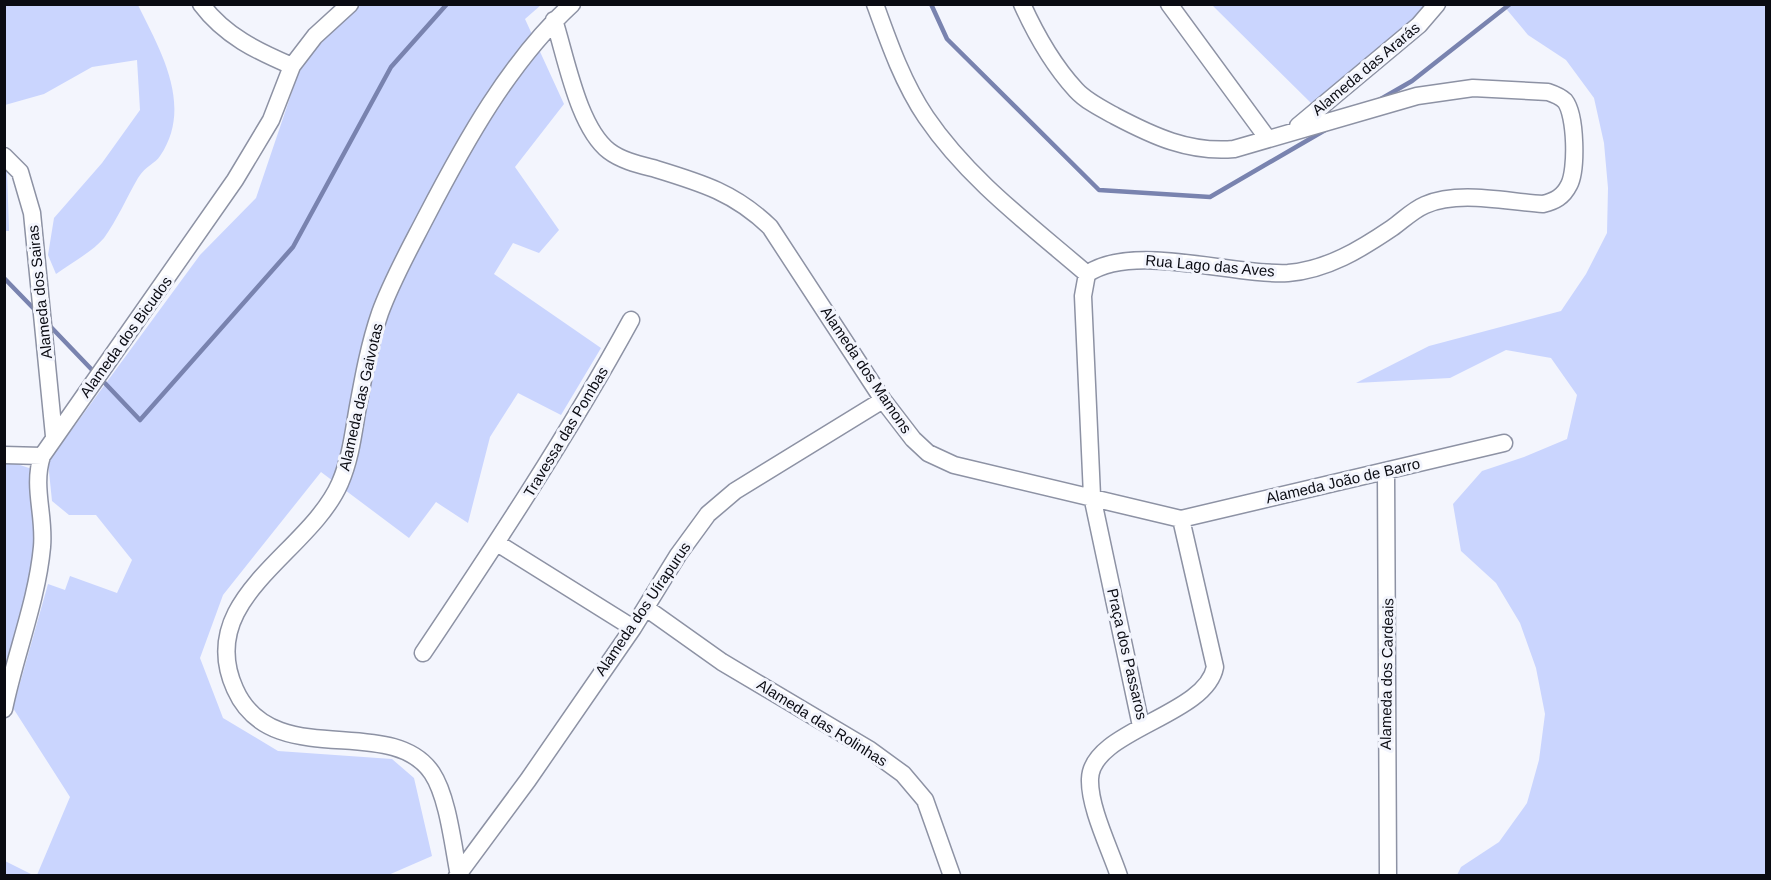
<svg xmlns="http://www.w3.org/2000/svg" width="1771" height="880" font-family="Helvetica,sans-serif">
	<style>
		.green { fill: #cad5fe }
		.lines { fill: none; stroke-linecap: round; stroke-linejoin: round }
		.stream { stroke: #7983af; stroke-width: 4.5 }
		.minor-casing { stroke: #8d92a4; stroke-width: 19 }
		.minor { stroke: #fff; stroke-width: 16 }
		.labels { text-anchor: middle; stroke-width: 6; stroke-linejoin: round; paint-order: stroke }
		.street-label { font-size: 15px; fill: #0a0b12; stroke: #f3f5fd }
	</style>
	<rect width="100%" height="100%" fill="#f3f5fd"/>
	<!-- green -->
	<path class="green" d="M 5,4 L 138,5 C 160,50 194,106 160,156 C 155,164 146,165 138,178 C 127,197 117,220 104,238 C 92,252 71,263 56,274 L 48,255 L 54,218 L 102,163 L 140,110 L 137,60 L 92,67 L 44,94 L 5,105 Z
		M 356,5 L 541,5 L 525,19 L 564,104 L 515,167 L 559,230 L 539,253 L 513,243 L 494,274 L 601,348 L 561,415 L 518,393 L 490,437 L 468,523 L 436,502 L 409,538 L 321,472 L 223,595 L 200,658 L 223,718 L 278,751 L 392,759 L 414,778 L 432,856 L 386,876 L 37,875 L 70,797 L 13,708 L 48,584 L 65,590 L 70,576 L 117,593 L 132,560 L 96,515 L 69,515 L 52,501 L 48,462 L 200,255 L 256,198 L 299,71 L 324,35 Z
		M 1212,5 L 1448,5 L 1311,103 Z
		M 1503,5 L 1766,5 L 1766,875 L 1457,875 L 1461,867 L 1499,842 L 1527,803 L 1539,760 L 1545,714 L 1536,668 L 1520,623 L 1496,583 L 1461,551 L 1453,504 L 1482,471 L 1524,457 L 1567,439 L 1577,395 L 1551,358 L 1506,350 L 1450,378 L 1356,383 L 1429,346 L 1561,311 L 1586,274 L 1607,233 L 1608,188 L 1604,143 L 1594,98 L 1566,60 L 1528,35 Z
		M 4,170 L 7,171 L 9,231 L 5,231 Z
		M 5,460 L 41,472 L 47,483 L 42,556 L 30,643 L 5,717 Z
		M 4,861 L 5,861 L 33,875 L 5,875 Z"/>
	<g class="lines">
		<!-- stream -->
		<path class="stream" d="M 931,4 L 947,39 L 1099,190 L 1210,197 L 1327,129
			M 1379,100 L 1412,81 L 1510,4
			M 4,278 L 37,312
			M 49,325 L 95,373
			M 101,379 L 140,420 L 293,247 L 391,67 L 447,4"/>
		<!-- minor casing -->
		<g class="minor-casing">
			<path id="minor" d="M 201,4 C 225,36 257,51 292,66
				M 875,4 C 889,43 903,83 926,117 C 968,179 1030,225 1087,274 C 1133,242 1232,276 1288,273 C 1327,270 1361,249 1392,228 C 1402,221 1413,210 1425,205 C 1459,190 1507,202 1543,204 C 1555,201 1563,197 1569,185 C 1577,170 1576,115 1565,101 C 1560,96 1554,94 1548,92 L 1473,88 L 1417,96 L 1234,149 C 1189,153 1153,136 1115,116 C 1102,109 1086,101 1076,90 C 1053,65 1036,35 1022,4
				M 1169,4 L 1268,139
				M 554,20 C 566,57 578,127 609,151 C 622,161 641,165 656,169 C 702,183 735,193 770,227 L 883,400 L 913,439 L 928,453 L 954,465 L 1181,519 L 1504,443
				M 1298,126 L 1419,25 L 1437,4
				M 4,156 L 20,172 L 32,213 L 54,436
				M 1087,274 L 1083,296 L 1092,496 L 1141,726
				M 4,455 L 42,456
				M 1386,472 L 1388,876
				M 497,543 L 633,628
				M 646,608 L 722,662 L 870,750 L 903,774 L 925,800 L 952,876
				M 423,653 C 496,544 568,435 631,320
				M 4,709 C 15,655 37,601 42,547 C 45,515 32,487 42,456 L 235,180 L 271,120 L 292,66 L 315,36 L 350,4
				M 457,876 L 528,780 L 633,628 L 678,555 L 708,514 L 735,491 L 883,400
				M 459,876 C 453,846 448,797 432,773 C 391,712 272,773 235,689 C 194,598 309,554 340,483 C 350,460 353,436 357,412 C 363,379 369,345 380,313 C 392,280 410,248 426,217 C 465,142 509,62 572,4
				M 1119,876 C 1110,849 1089,807 1090,779 C 1091,730 1206,716 1215,667 L 1181,519"/>
		</g>
		<!-- minor -->
		<use href="#minor" class="minor"/>
	</g>
	<g class="labels">
		<!-- street labels -->
		<g class="street-label">
			<text transform="translate(1366 69) rotate(-40)" y="5">Alameda das Ararás</text>
			<text transform="translate(1210 266) rotate(5)" y="5">Rua Lago das Aves</text>
			<text transform="translate(40 292) rotate(-96)" y="5">Alameda dos Sairas</text>
			<text transform="translate(126 337) rotate(-54)" y="5">Alameda dos Bicudos</text>
			<text transform="translate(866 370) rotate(56)" y="5">Alameda dos Mamons</text>
			<text transform="translate(361 397) rotate(-77)" y="5">Alameda das Gaivotas</text>
			<text transform="translate(566 432) rotate(-59)" y="5">Travessa das Pombas</text>
			<text transform="translate(1343 481) rotate(-13)" y="5">Alameda João de Barro</text>
			<text transform="translate(643 609) rotate(-56)" y="5">Alameda dos Uírapurus</text>
			<text transform="translate(1127 654) rotate(77)" y="5">Praça dos Passaros</text>
			<text transform="translate(1387 674) rotate(-89)" y="5">Alameda dos Cardeais</text>
			<text transform="translate(822 723) rotate(32)" y="5">Alameda das Rolinhas</text>
		</g>
	</g>
	<!-- border -->
	<rect width="1771" height="880" fill="none" stroke="#0a0b12" stroke-width="12"/>
</svg>
